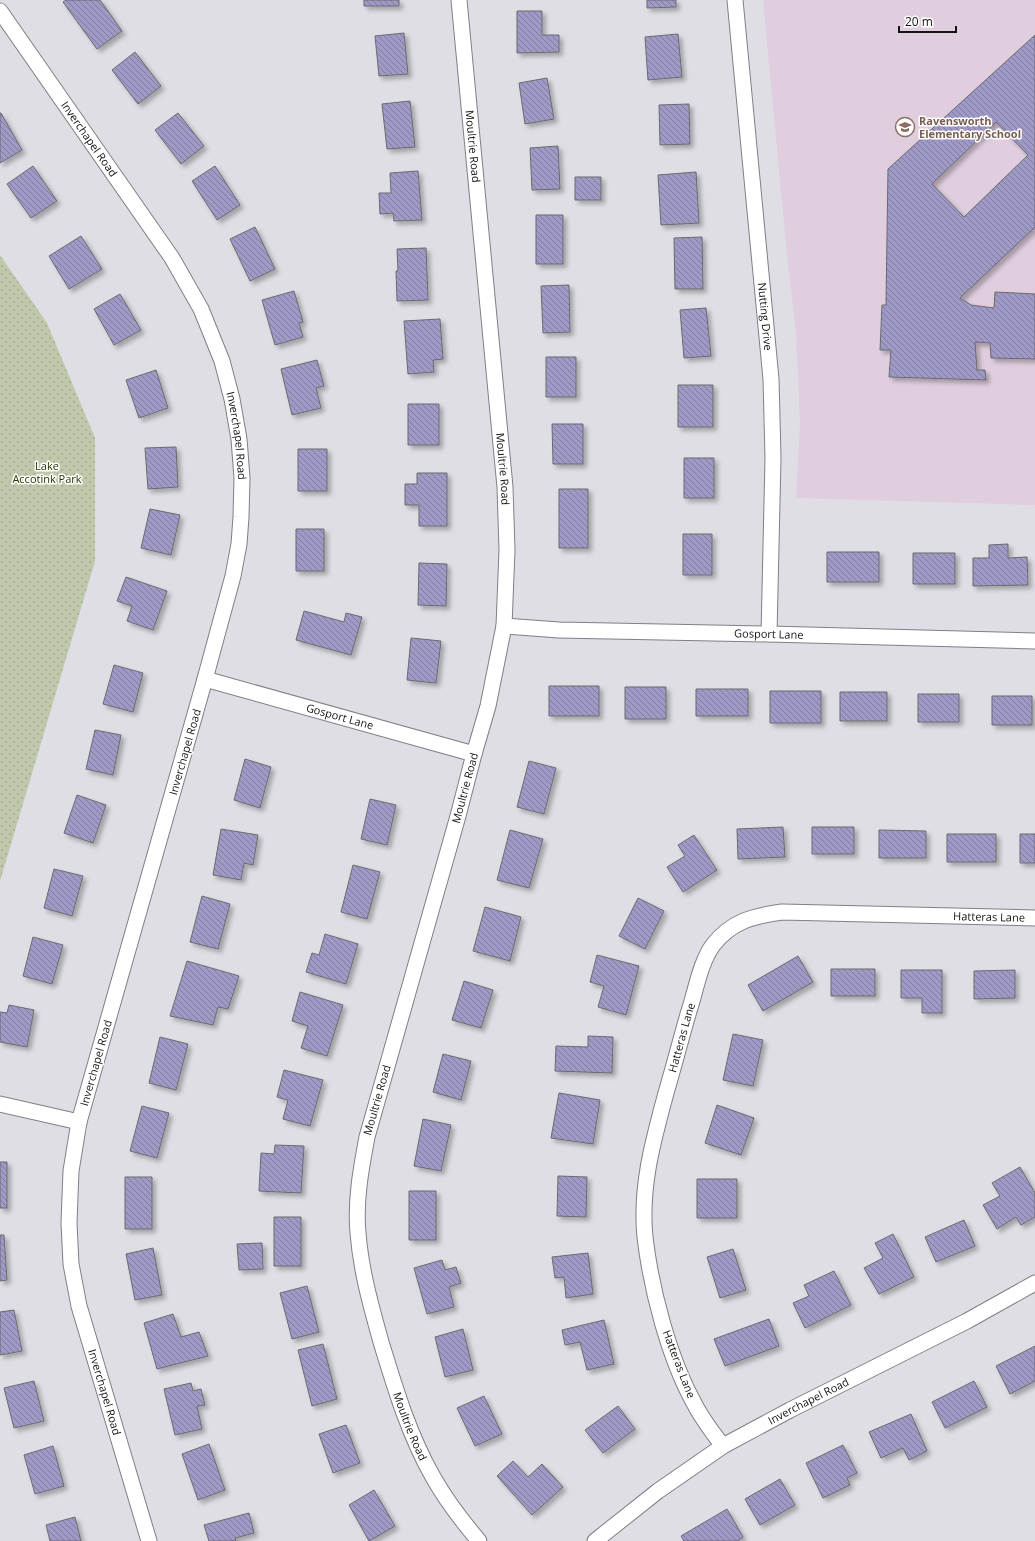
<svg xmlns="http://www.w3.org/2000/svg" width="1035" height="1541" font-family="'Open Sans',sans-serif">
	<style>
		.education { fill: #e0cedf }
		.park { fill: url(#park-dots) }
		.building { fill: url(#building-back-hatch); stroke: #6a6a6f; fill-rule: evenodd; filter: url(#shadow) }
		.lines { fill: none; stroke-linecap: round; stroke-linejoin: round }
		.minor-casing { stroke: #807f85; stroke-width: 17 }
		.minor { stroke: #fff; stroke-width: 15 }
		.labels { text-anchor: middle; stroke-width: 3; stroke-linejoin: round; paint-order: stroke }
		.education-label { font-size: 11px; font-weight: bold; fill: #785e54; stroke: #fff; text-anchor: start }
		.street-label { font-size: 11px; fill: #141416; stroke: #fff }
		.park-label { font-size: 11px; fill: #2a3500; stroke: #fff }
	</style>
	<defs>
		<pattern id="park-dots" width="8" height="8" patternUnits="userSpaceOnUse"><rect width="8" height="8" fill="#bfc8ab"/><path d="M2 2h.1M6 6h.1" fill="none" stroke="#a3ab92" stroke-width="1.8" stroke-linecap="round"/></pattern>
		<pattern id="building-back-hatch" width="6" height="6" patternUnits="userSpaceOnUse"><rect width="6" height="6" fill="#9f99c6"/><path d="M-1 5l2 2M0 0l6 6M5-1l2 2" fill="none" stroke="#807ca0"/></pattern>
		<filter id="shadow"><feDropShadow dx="3.5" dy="3.5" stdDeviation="2" flood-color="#0004"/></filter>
	</defs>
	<rect width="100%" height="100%" fill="#dedee4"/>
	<!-- education -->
	<path class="education" d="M 763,0 L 1035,0 L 1035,505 L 796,498 L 800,423 L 796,332 L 787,255 Z"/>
	<!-- park -->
	<path class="park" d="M 0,255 L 47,323 L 95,438 L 95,561 L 0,881 Z"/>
	<!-- building -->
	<path class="building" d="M 66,0 L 100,0 L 122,31 L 97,49 L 63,2 Z
		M 364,0 L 399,0 L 399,6 L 364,6 Z
		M 647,0 L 676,0 L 676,7 L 647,8 Z
		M 517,11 L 542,11 L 542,35 L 559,35 L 559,52 L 517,53 Z
		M 404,33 L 408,74 L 379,76 L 375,36 Z
		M 678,34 L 682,77 L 648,80 L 645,37 Z
		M 1035,35 L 1035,227 L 960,298 L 971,305 L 994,308 L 995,292 L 1035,294 L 1035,359 L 991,358 L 990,343 L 975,342 L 977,370 L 985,370 L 986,380 L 889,377 L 891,350 L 880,350 L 882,305 L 886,305 L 888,169 ZM 996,122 L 1028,155 L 964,217 L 932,184 Z
		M 135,52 L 161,86 L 138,104 L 112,70 Z
		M 547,78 L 554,119 L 525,124 L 519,83 Z
		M 410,101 L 415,147 L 387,149 L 382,104 Z
		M 689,104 L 690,144 L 660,145 L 659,105 Z
		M 0,113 L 1,113 L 22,150 L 0,163 Z
		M 178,113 L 204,146 L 181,164 L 155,130 Z
		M 558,146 L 560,189 L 532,190 L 530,148 Z
		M 33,166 L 57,201 L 31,218 L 7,184 Z
		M 215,166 L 240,205 L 217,220 L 192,181 Z
		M 418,171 L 422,220 L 394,221 L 393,213 L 380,214 L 379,193 L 391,193 L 390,173 Z
		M 696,172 L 699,223 L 661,225 L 658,175 Z
		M 575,177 L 601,177 L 601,200 L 575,200 Z
		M 536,215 L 563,215 L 563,264 L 536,264 Z
		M 255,227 L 275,269 L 250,281 L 230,239 Z
		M 81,236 L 102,269 L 69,289 L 49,256 Z
		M 702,237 L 703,289 L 675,289 L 674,238 Z
		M 426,248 L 428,300 L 397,301 L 396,271 L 398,271 L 397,249 Z
		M 569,285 L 570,332 L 543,333 L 541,286 Z
		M 294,291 L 303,322 L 299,323 L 303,337 L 275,345 L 262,300 Z
		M 120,294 L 141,330 L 114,345 L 94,309 Z
		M 706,308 L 711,356 L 684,358 L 680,310 Z
		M 440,319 L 443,359 L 433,360 L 434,372 L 408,374 L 404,321 Z
		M 546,357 L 576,357 L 576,397 L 546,397 Z
		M 317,360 L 324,386 L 316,388 L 321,408 L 292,415 L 281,369 Z
		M 156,370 L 168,408 L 139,418 L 126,380 Z
		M 678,385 L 713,385 L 713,427 L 678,427 Z
		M 408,404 L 439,404 L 439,445 L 408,445 Z
		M 552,424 L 583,424 L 583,464 L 553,464 Z
		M 176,447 L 178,487 L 148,489 L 145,448 Z
		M 298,449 L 327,449 L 327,491 L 298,491 Z
		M 684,458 L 714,458 L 714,498 L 684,498 Z
		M 417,473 L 447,473 L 447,526 L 419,526 L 419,505 L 405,505 L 405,484 L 417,484 Z
		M 559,489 L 588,489 L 588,548 L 559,548 Z
		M 150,509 L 180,515 L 171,555 L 141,548 Z
		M 296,529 L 324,529 L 324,571 L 296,571 Z
		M 683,534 L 712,534 L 712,575 L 683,575 Z
		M 1008,544 L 1008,558 L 1027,557 L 1028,585 L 973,586 L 973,558 L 989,558 L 989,545 Z
		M 827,552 L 879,552 L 879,582 L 827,582 Z
		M 913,553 L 955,553 L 955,584 L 913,584 Z
		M 419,563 L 447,564 L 446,606 L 418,605 Z
		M 126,577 L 167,591 L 153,630 L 127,621 L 132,606 L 117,601 Z
		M 304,611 L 344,622 L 346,613 L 362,617 L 351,655 L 296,640 Z
		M 411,638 L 441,641 L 436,683 L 407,680 Z
		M 114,665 L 143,673 L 133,712 L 103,704 Z
		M 549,686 L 599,686 L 599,716 L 549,716 Z
		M 625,687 L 666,687 L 666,719 L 625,719 Z
		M 696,689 L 748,689 L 748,716 L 696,716 Z
		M 770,691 L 821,691 L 821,723 L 770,723 Z
		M 840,692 L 887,692 L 887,721 L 840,721 Z
		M 918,694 L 959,694 L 959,722 L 918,722 Z
		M 992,696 L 1032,696 L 1032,725 L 992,725 Z
		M 95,730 L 121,735 L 113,775 L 86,769 Z
		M 245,759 L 271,767 L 260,808 L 234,800 Z
		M 529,761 L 556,768 L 544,814 L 517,807 Z
		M 77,795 L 106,805 L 93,843 L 64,833 Z
		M 370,799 L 396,805 L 387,845 L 361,839 Z
		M 783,827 L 785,857 L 738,859 L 737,829 Z
		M 812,827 L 854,827 L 854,854 L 812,854 Z
		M 221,829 L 258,835 L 253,865 L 244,863 L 241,880 L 213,875 Z
		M 510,830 L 543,839 L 529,888 L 497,880 Z
		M 879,830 L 926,831 L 926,858 L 879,858 Z
		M 947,834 L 996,834 L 996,862 L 947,862 Z
		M 1020,834 L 1035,834 L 1035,863 L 1020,863 Z
		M 694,835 L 717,870 L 683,892 L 667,867 L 685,856 L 678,845 Z
		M 353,865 L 380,872 L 367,919 L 341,912 Z
		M 54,869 L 83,876 L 72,916 L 44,908 Z
		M 202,896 L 230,904 L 218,949 L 190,942 Z
		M 638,898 L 664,911 L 645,949 L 619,936 Z
		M 485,907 L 521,917 L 510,961 L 473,951 Z
		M 325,934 L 358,944 L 346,984 L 306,972 L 312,953 L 319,955 Z
		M 33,937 L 63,945 L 52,984 L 23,976 Z
		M 597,955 L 639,966 L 626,1015 L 598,1007 L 604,986 L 590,982 Z
		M 798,956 L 813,982 L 763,1011 L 748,985 Z
		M 187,961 L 239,976 L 228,1009 L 218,1007 L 213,1025 L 170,1016 Z
		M 831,969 L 875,969 L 875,996 L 831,996 Z
		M 901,970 L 942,970 L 942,1013 L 922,1013 L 922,998 L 901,998 Z
		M 1015,970 L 1015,998 L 974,999 L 974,971 Z
		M 464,981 L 493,990 L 481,1028 L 452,1020 Z
		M 300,992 L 343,1005 L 327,1056 L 301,1048 L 308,1026 L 292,1021 Z
		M 9,1005 L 34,1010 L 27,1047 L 0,1042 L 0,1012 L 7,1013 Z
		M 733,1034 L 763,1040 L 753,1086 L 723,1080 Z
		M 588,1036 L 613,1037 L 612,1073 L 555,1071 L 556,1046 L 588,1047 Z
		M 160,1037 L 188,1044 L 176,1090 L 149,1083 Z
		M 443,1054 L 471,1061 L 461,1100 L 433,1092 Z
		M 284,1070 L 323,1080 L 310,1126 L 283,1119 L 288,1100 L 277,1097 Z
		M 559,1093 L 600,1100 L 593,1144 L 551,1138 Z
		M 717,1105 L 754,1118 L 741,1155 L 705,1143 Z
		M 142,1106 L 169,1113 L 157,1158 L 130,1151 Z
		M 423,1119 L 451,1125 L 441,1171 L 414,1166 Z
		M 275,1145 L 304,1146 L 301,1193 L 259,1191 L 261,1153 L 274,1154 Z
		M 0,1162 L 7,1162 L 7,1208 L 0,1208 Z
		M 1020,1167 L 1035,1193 L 1035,1217 L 1021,1225 L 1016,1217 L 997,1229 L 983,1205 L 1000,1196 L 992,1183 Z
		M 558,1176 L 587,1177 L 586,1217 L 557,1216 Z
		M 125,1177 L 152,1177 L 152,1229 L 125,1229 Z
		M 697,1179 L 737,1179 L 737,1218 L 697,1218 Z
		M 409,1191 L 436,1191 L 436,1240 L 409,1240 Z
		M 274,1217 L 301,1217 L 301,1266 L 274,1266 Z
		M 964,1220 L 975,1246 L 936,1262 L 925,1237 Z
		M 893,1234 L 914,1277 L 879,1294 L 864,1268 L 883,1258 L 875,1243 Z
		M 0,1235 L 4,1235 L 7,1280 L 0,1281 Z
		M 262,1243 L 263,1269 L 239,1270 L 237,1244 Z
		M 153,1248 L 162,1295 L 135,1300 L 126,1254 Z
		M 733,1249 L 746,1290 L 720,1298 L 707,1257 Z
		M 588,1253 L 593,1294 L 566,1298 L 564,1277 L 555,1278 L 552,1257 Z
		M 442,1260 L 445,1270 L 456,1267 L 461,1283 L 449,1287 L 454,1307 L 427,1314 L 414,1268 Z
		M 834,1271 L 851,1305 L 805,1328 L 793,1303 L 809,1296 L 804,1285 Z
		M 307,1286 L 319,1332 L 292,1339 L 280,1293 Z
		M 14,1310 L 22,1351 L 0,1355 L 0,1312 Z
		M 173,1314 L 181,1337 L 199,1332 L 208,1356 L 157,1369 L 144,1323 Z
		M 769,1319 L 779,1346 L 725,1366 L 714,1339 Z
		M 604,1320 L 614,1364 L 587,1370 L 580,1342 L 565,1345 L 562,1330 Z
		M 463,1329 L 473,1370 L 445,1377 L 435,1337 Z
		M 323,1344 L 337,1399 L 312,1406 L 298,1350 Z
		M 1035,1346 L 1035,1381 L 1010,1394 L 996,1366 Z
		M 34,1381 L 44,1421 L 14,1428 L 4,1388 Z
		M 974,1381 L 987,1407 L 945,1428 L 932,1402 Z
		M 191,1383 L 193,1391 L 201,1389 L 205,1405 L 197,1406 L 202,1429 L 175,1435 L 164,1389 Z
		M 484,1396 L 502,1434 L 475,1446 L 457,1408 Z
		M 618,1406 L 635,1429 L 603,1453 L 585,1430 Z
		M 911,1414 L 927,1451 L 909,1460 L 903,1448 L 881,1458 L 869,1432 Z
		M 346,1425 L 360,1463 L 333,1473 L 319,1434 Z
		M 209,1444 L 225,1490 L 198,1500 L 182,1454 Z
		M 843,1445 L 857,1473 L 847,1478 L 850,1485 L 823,1498 L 806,1463 Z
		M 53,1446 L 64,1486 L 35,1494 L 24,1455 Z
		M 513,1461 L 528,1477 L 542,1464 L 563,1487 L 532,1515 L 497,1476 Z
		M 780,1479 L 795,1505 L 760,1525 L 745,1499 Z
		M 374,1490 L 395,1526 L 369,1541 L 349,1505 Z
		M 727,1509 L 743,1537 L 737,1541 L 684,1541 L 681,1536 Z
		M 249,1513 L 254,1533 L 235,1538 L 236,1541 L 209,1541 L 204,1525 Z
		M 75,1517 L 81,1541 L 50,1541 L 46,1525 Z"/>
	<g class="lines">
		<!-- minor casing -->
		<g class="minor-casing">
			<g id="minor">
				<path id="s1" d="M 459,0 L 505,487 L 507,550 L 504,626 L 488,706 L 474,754 L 458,816 L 367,1137 C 361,1169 355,1201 358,1233 C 361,1271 371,1306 381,1342 C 395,1388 409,1435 433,1477 C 446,1500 462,1521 479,1541"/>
				<path id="s2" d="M 735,0 L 771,379 L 773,458 L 769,634"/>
				<path id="s3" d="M 0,11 L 172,258 L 201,309 L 222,361 L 232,399 L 239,439 L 242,478 L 241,517 L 239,544 L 233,576 L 205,679 L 79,1122 L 71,1171 L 69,1223 L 71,1264 L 79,1306 L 149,1541"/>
				<path id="s4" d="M 504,626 L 559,630 L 769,634 L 1035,641"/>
				<path id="s5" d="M 205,679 L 474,754"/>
				<path d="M 0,1104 L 79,1122"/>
				<path id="s6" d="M 723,1446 C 712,1432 702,1419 694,1403 C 669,1358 651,1289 645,1237 C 640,1187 653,1141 666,1093 C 674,1066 681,1038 689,1011 C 696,990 700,963 713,945 C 732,921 753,916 782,912 L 1035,918"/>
				<path id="s7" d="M 595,1541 L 658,1491 L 723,1446 L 790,1410 L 967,1321 L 1035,1283"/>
			</g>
		</g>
		<!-- minor -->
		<use href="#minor" class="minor"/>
	</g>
	<!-- icons -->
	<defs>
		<g id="school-ring" transform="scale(1)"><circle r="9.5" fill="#fff" stroke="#8d6e63" stroke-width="1.5"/><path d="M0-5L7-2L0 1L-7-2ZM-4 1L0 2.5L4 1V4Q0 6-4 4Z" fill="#8d6e63"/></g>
	</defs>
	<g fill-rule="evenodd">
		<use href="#school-ring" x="905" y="127"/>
	</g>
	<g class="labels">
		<!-- education labels -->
		<g class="education-label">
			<text x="919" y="125">Ravensworth<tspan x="919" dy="13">Elementary School</tspan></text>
		</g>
		<!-- street labels -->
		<g class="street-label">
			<text dy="4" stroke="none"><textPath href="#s3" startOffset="156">Inverchapel Road</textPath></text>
			<text dy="4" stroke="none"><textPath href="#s1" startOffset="147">Moultrie Road</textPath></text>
			<text dy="4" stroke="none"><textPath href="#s2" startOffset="318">Nutting Drive</textPath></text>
			<text dy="4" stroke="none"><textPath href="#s3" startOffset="492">Inverchapel Road</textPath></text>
			<text dy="4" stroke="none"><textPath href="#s1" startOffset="471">Moultrie Road</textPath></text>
			<text dy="4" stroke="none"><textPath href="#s4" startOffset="265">Gosport Lane</textPath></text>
			<text dy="4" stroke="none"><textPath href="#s5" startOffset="140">Gosport Lane</textPath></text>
			<text transform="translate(185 752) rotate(-74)" y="4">Inverchapel Road</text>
			<text transform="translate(465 788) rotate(-75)" y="4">Moultrie Road</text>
			<text dy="4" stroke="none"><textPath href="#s6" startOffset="814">Hatteras Lane</textPath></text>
			<text dy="4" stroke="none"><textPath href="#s6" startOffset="430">Hatteras Lane</textPath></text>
			<text transform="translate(96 1063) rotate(-74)" y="4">Inverchapel Road</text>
			<text transform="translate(377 1100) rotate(-74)" y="4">Moultrie Road</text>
			<text transform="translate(679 1364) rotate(69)" y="4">Hatteras Lane</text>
			<text dy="4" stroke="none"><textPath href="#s3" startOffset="1476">Inverchapel Road</textPath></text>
			<text dy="4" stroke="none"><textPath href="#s7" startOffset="256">Inverchapel Road</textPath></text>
			<text dy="4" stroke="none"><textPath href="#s1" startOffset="1455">Moultrie Road</textPath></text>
		</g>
		<!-- park labels -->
		<g class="park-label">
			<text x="47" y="470">Lake<tspan x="47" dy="13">Accotink Park</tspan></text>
		</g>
	</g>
	<!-- scale -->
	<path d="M899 26v6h57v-6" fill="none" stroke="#141416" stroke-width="2"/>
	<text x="905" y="26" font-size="12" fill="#141416" stroke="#ffffff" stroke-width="3" paint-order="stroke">20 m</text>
</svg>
